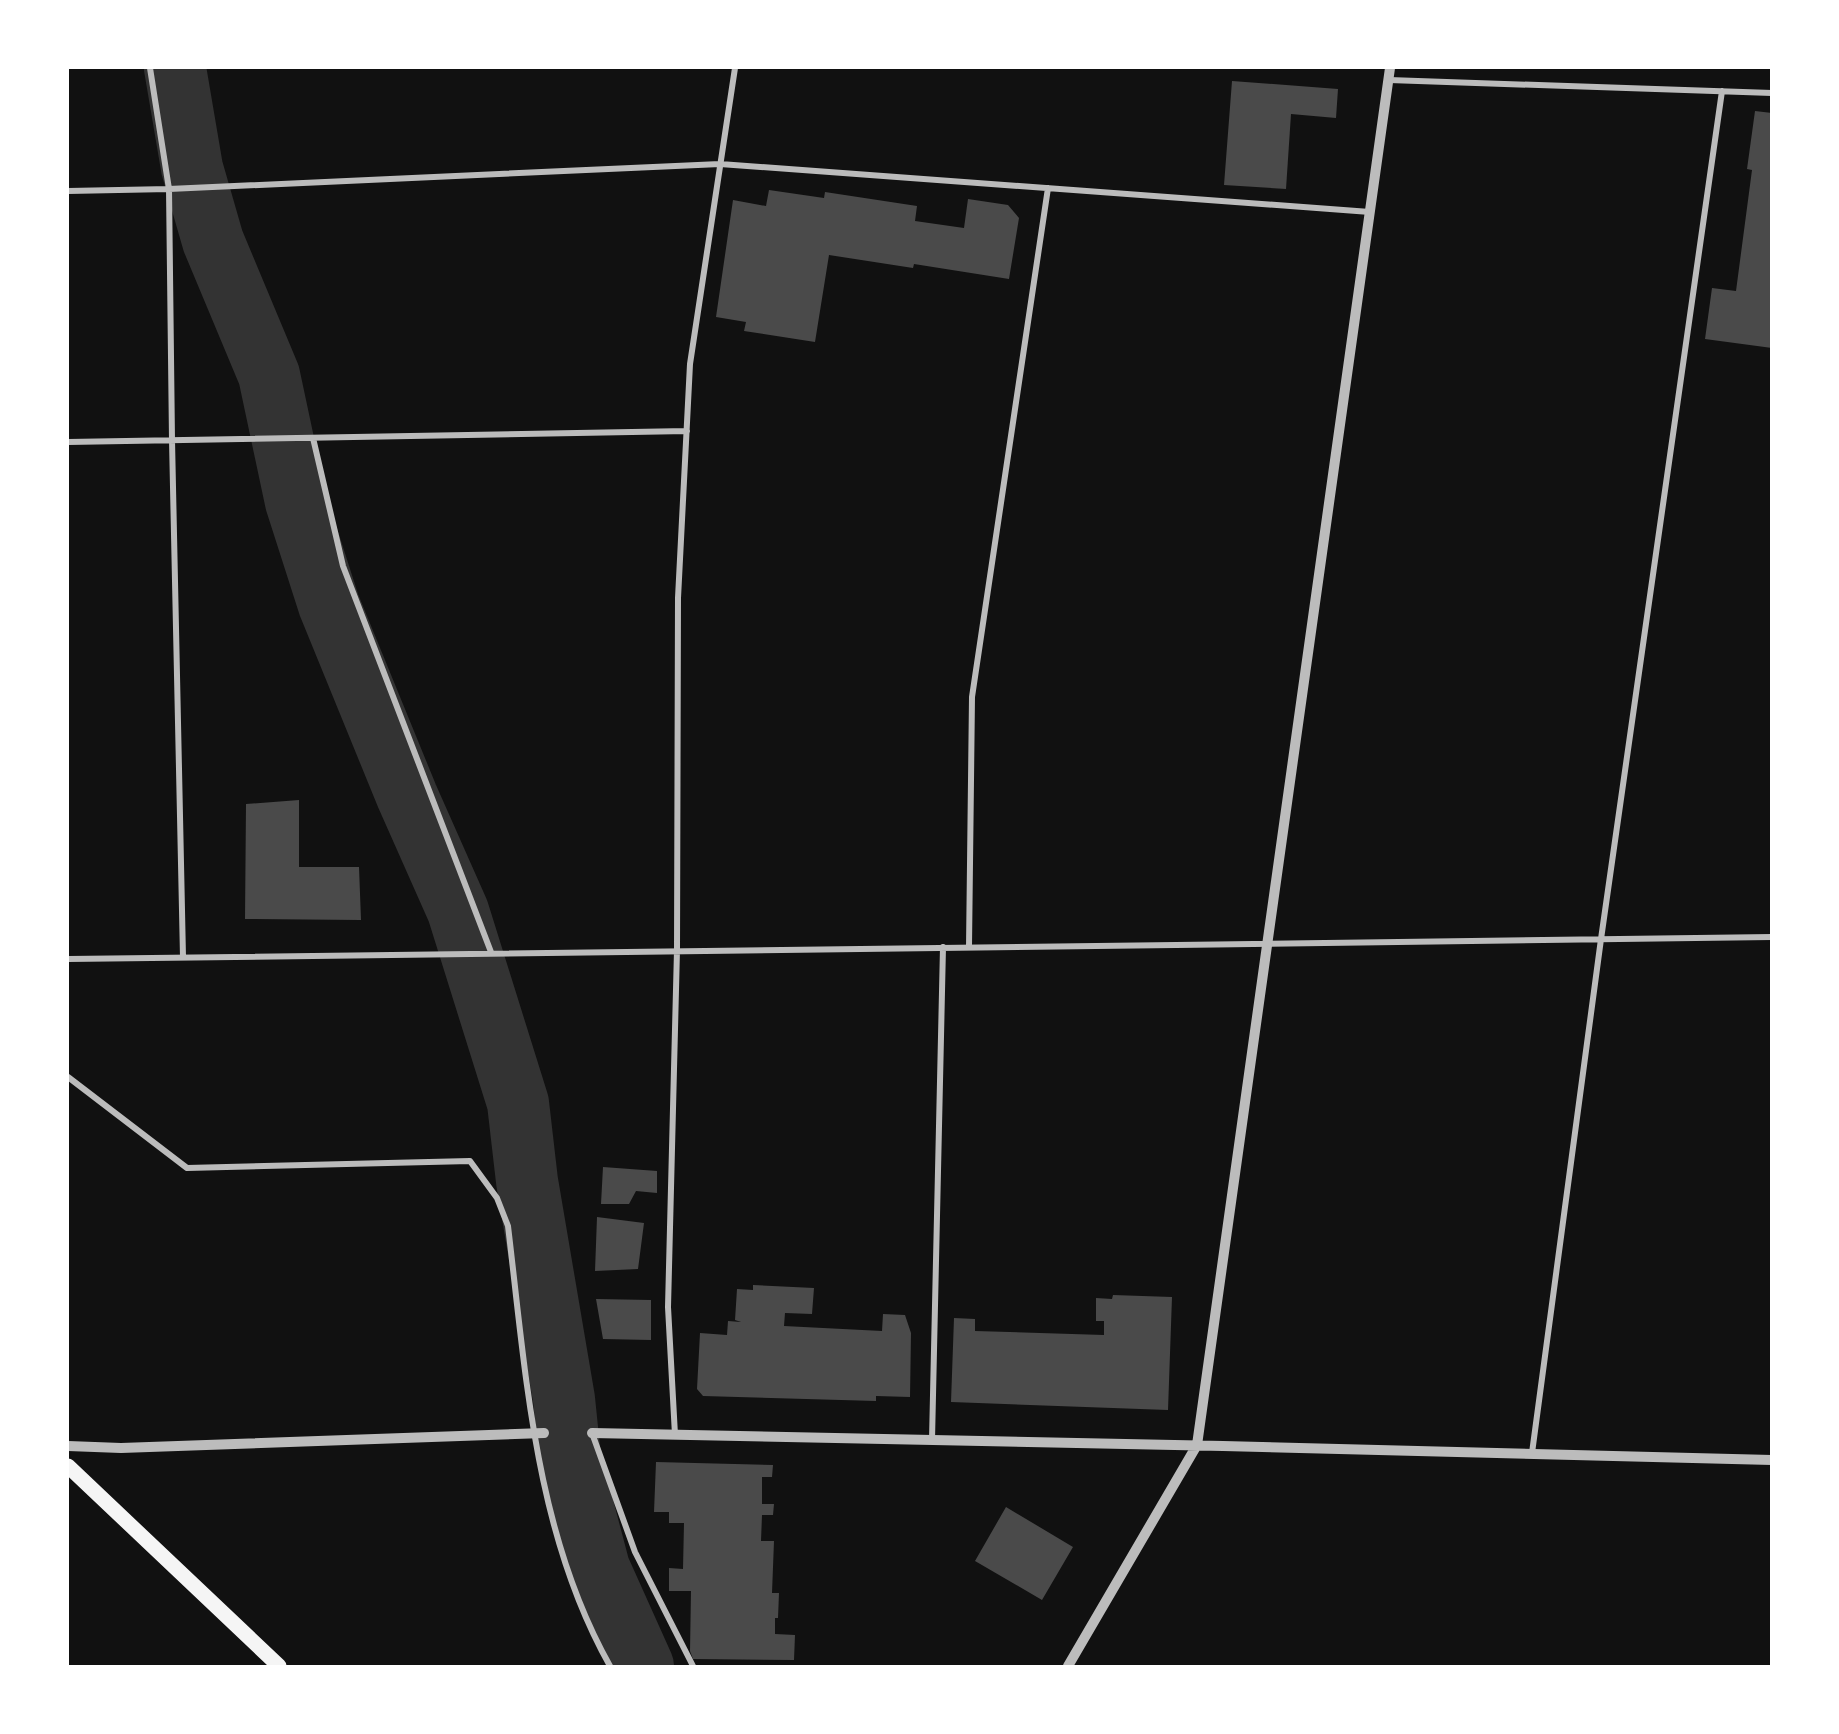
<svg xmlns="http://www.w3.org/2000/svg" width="1839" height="1734" font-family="'Roboto Condensed',sans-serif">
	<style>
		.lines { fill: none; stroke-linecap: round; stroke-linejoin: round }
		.river { stroke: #333; stroke-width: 62 }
		.building { fill: #4a4a4a }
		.minor { stroke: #bcbcbc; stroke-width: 6 }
		.tertiary { stroke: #bcbcbc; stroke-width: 10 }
		.primary { stroke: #f5f5f5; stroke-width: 15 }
	</style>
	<rect width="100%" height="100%" fill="#111"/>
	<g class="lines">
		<!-- river -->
		<path class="river" d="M 175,68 L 192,168 L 213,241 L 269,375 L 296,502 L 329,605 L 407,796 L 458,911 L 518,1103 L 527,1181 L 564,1399 L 570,1458 L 599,1568 L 643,1666"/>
	</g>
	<!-- building -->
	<path class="building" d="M 1232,81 L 1338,89 L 1336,118 L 1291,114 L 1286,189 L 1224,185 Z
		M 1755,111 L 1772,113 L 1772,348 L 1705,339 L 1712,288 L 1736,291 L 1752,170 L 1747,169 Z
		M 769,190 L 824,198 L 825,192 L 917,206 L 915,221 L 964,228 L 968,199 L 1008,205 L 1019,218 L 1009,279 L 914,264 L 913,268 L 829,255 L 815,342 L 744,331 L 746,322 L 716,317 L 733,200 L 766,206 Z
		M 299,800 L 299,867 L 359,867 L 361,920 L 245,919 L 246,804 Z
		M 603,1167 L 657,1171 L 657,1193 L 636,1191 L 629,1204 L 601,1204 Z
		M 597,1217 L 644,1223 L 638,1269 L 595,1271 Z
		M 753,1285 L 814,1288 L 812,1314 L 785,1313 L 784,1326 L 882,1331 L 883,1314 L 905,1315 L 911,1333 L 910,1397 L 876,1396 L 876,1401 L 703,1396 L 697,1389 L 700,1333 L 727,1335 L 728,1321 L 741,1322 L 735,1320 L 737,1289 L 753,1290 Z
		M 1113,1295 L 1172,1297 L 1168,1410 L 951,1402 L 954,1318 L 975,1319 L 975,1331 L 1104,1335 L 1104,1321 L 1096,1321 L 1096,1298 L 1112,1299 Z
		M 596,1299 L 651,1300 L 651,1340 L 603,1339 Z
		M 656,1462 L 773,1465 L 772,1477 L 762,1477 L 762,1504 L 774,1504 L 773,1515 L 762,1515 L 761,1541 L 774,1541 L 772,1593 L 779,1593 L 778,1618 L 775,1618 L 775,1634 L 795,1635 L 794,1660 L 693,1659 L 690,1651 L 691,1591 L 669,1591 L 669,1568 L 683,1569 L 684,1523 L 669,1523 L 669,1512 L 654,1512 Z
		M 1006,1507 L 1073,1547 L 1042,1600 L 975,1561 Z"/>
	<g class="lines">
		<!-- minor -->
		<path class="minor" d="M 150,68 L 169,189 L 172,440 L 183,957
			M 1389,80 L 1772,93
			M 68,191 L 169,189 L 720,164 L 1370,212
			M 313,438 L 343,566 L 491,952
			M 68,442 L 687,431
			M 969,947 L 972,697 L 1048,188
			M 68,959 C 635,950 1204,946 1772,937
			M 68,1077 L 187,1168 L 470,1161 L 497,1198 L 508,1226 C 526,1375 535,1533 610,1666
			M 592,1433 L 635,1552 L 693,1666
			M 675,1435 L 668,1307 L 677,950 L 678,598 L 690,364 L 735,68
			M 932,1440 L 943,947
			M 1532,1453 L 1601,939 L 1722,91"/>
		<!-- tertiary -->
		<path class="tertiary" d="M 592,1433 L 1223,1446 L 1772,1460
			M 68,1446 L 121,1448 L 544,1433
			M 1068,1666 L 1197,1445 L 1390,68"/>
		<!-- primary -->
		<path class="primary" d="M 68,1466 L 279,1666"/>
	</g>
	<!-- border -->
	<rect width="1839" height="1734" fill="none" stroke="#ffffff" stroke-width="138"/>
</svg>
